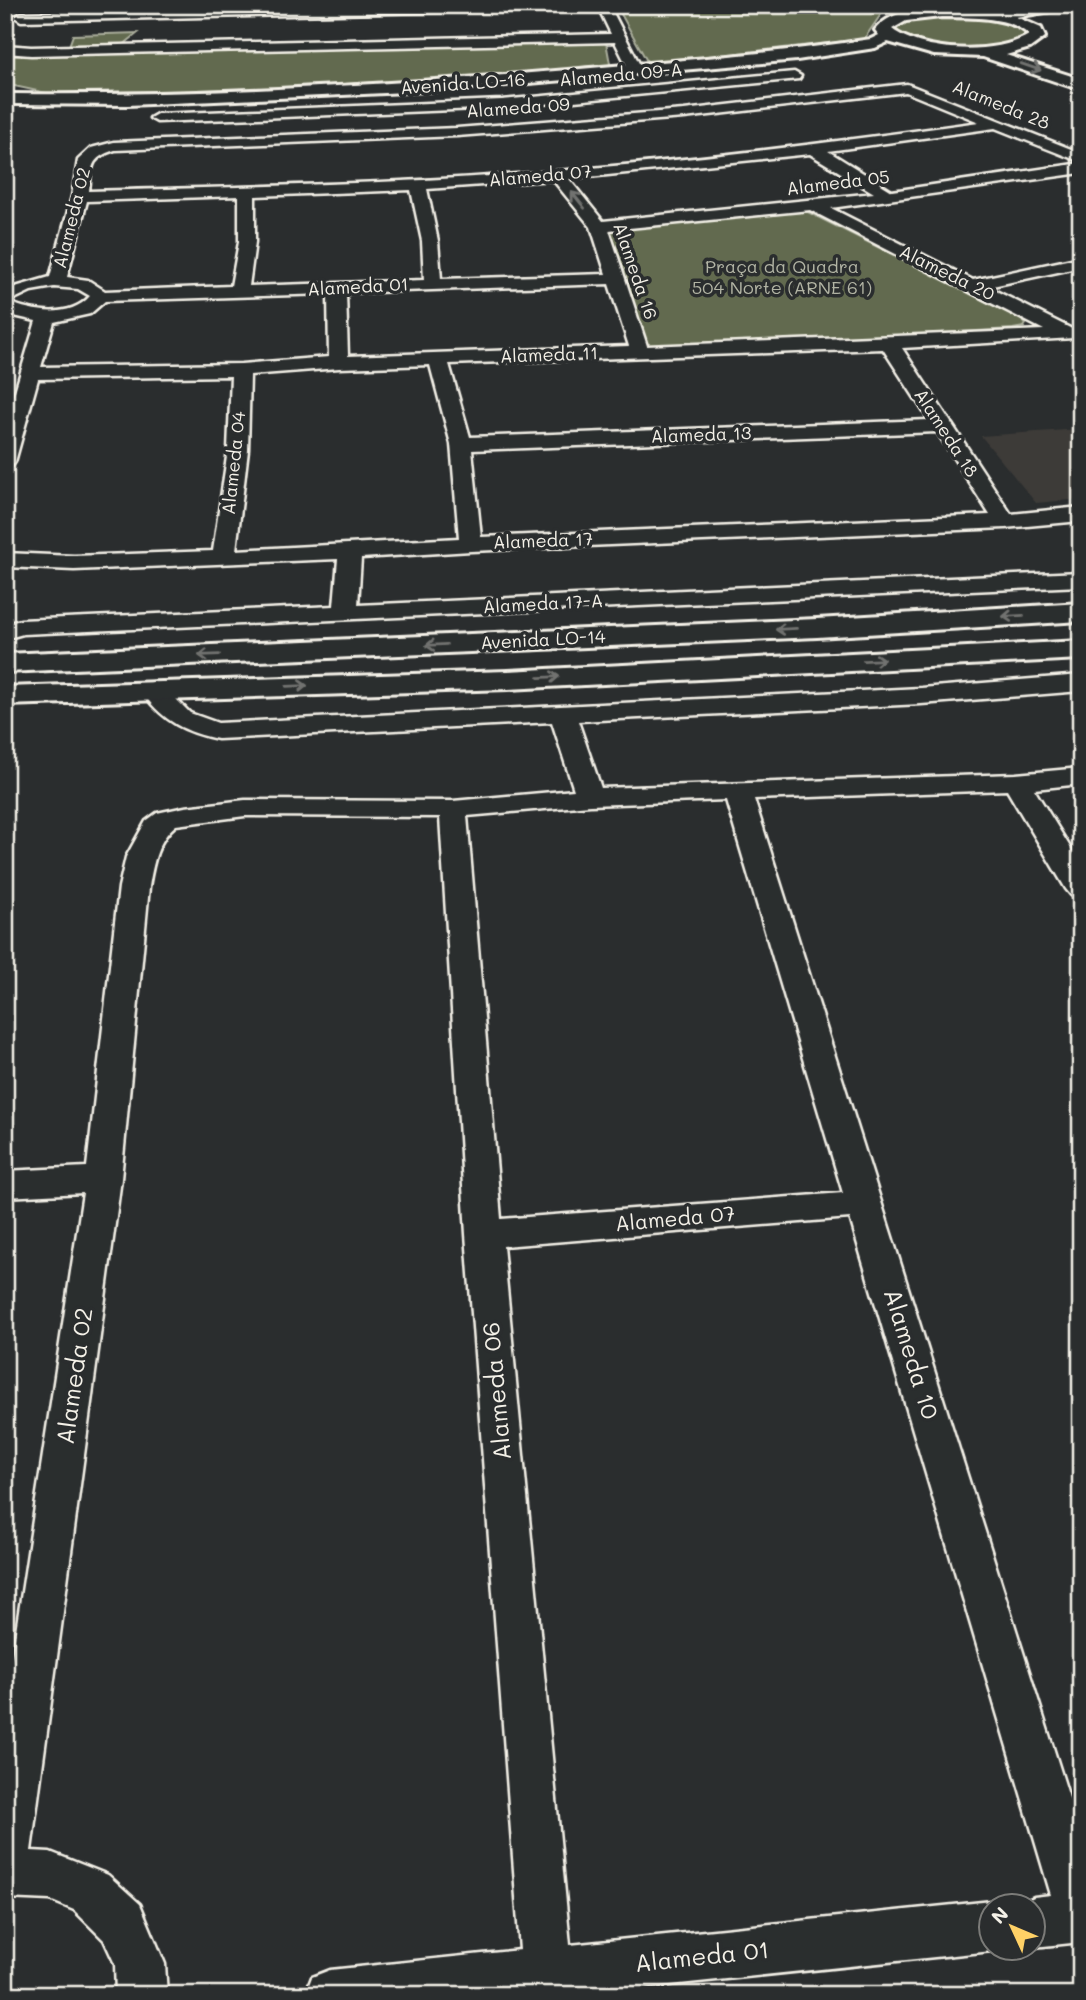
<svg xmlns="http://www.w3.org/2000/svg" width="1086" height="2000" font-family="Mali,sans-serif">
	<style>
		.built { fill: #3d3b38 }
		.green { fill: #626a50; stroke: #abae9c; stroke-width: 2 }
		.lines { fill: none; stroke-linecap: round; stroke-linejoin: round }
		.minor-casing { stroke: #f4f1e8; stroke-width: 5 }
		.tertiary-casing { stroke: #f4f1e8; stroke-width: 6 }
		.minor { fill: #2a2d2e; fill-rule: evenodd }
		.tertiary { fill: #2a2d2e; fill-rule: evenodd }
		.oneway { stroke: #71726f }
		.labels { text-anchor: middle; stroke-width: 7; stroke-linejoin: round; paint-order: stroke }
		.far-street-label { font-size: 18px; fill: #f4f1e8; stroke: #2a2d2e }
		.far-park-label { font-size: 18px; fill: #b2b4a4; stroke: #2a2d2e }
		.street-label { font-size: 21px; fill: #f4f1e8; stroke: #2a2d2e }
		.near-street-label { font-size: 24px; fill: #f4f1e8; stroke: #2a2d2e }
	</style>
	<rect width="100%" height="100%" fill="#2a2d2e"/>
	<filter id="ink" filterUnits="userSpaceOnUse"><feTurbulence type="fractalNoise" baseFrequency=".0143" numOctaves="2"/><feDisplacementMap in="SourceGraphic" scale="14" xChannelSelector="R" yChannelSelector="G"/><feConvolveMatrix kernelMatrix="1 2 1 2 8 2 1 2 1" color-interpolation-filters="sRGB"/></filter>
	<g filter="url(#ink)">
		<!-- built -->
		<path class="built" d="M 1081,429 L 1081,499 L 1036,503 L 981,436 Z"/>
		<!-- green -->
		<path class="green" d="M 616,5 L 845,5 L 882,13 L 864,39 L 648,63 Z
			M 943,16 L 986,18 L 1019,27 L 1026,32 L 1027,38 C 1003,54 931,53 905,40 C 901,38 896,33 892,29 C 903,16 927,18 943,16 Z
			M 138,33 L 123,45 L 69,46 L 73,35 Z
			M 606,42 L 611,69 L 240,90 L 51,94 L 5,84 L 5,56 Z
			M 804,210 L 1019,318 L 1026,324 L 1024,327 L 1013,329 L 648,349 L 606,229 Z"/>
		<g class="lines">
			<!-- minor casing -->
			<g class="minor-casing">
				<path id="minor" d="M 391,5 L 574,5 L 568,9 L 21,21 L 15,17 L 21,13 Z
					M 597,5 L 609,5 L 642,69 L 640,72 L 630,72 L 615,42 L 31,55 L 5,53 L 5,45 L 31,47 L 611,34 Z
					M 794,72 L 801,76 L 799,79 L 502,108 L 157,122 L 150,118 L 157,114 L 502,100 Z
					M 907,84 L 1081,153 L 1081,162 L 995,128 L 828,151 L 892,191 L 1081,163 L 1081,173 L 831,208 L 973,280 L 1081,257 L 1081,267 L 988,287 L 1074,330 L 1076,334 L 1074,338 L 902,348 L 1011,514 L 1081,507 L 1081,521 L 1005,528 L 471,551 L 361,558 L 358,605 L 1081,572 L 1081,586 L 23,634 L 5,639 L 5,624 L 21,620 L 334,606 L 338,559 L 74,570 L 5,567 L 5,553 L 74,556 L 213,551 L 228,450 L 231,376 L 38,379 L 15,462 L 12,466 L 5,468 L 5,425 L 36,321 L 5,314 L 5,290 L 50,277 L 72,196 L 78,160 L 91,148 L 114,142 L 457,128 L 684,110 ZM 906,92 L 979,122 C 817,145 654,165 490,176 C 356,185 223,187 89,191 C 92,167 89,158 115,150 L 457,136 L 684,118 ZM 810,154 L 874,193 L 603,221 L 569,179 ZM 553,180 L 591,227 L 606,274 L 441,279 L 438,241 L 427,189 ZM 411,190 L 422,241 L 424,280 L 249,286 L 255,242 L 255,196 ZM 239,196 L 239,242 L 231,286 L 105,291 L 88,280 L 67,277 L 87,201 ZM 810,210 L 1044,330 L 647,346 L 609,230 ZM 609,284 L 629,346 L 348,356 L 346,293 ZM 54,287 L 78,289 L 90,296 C 70,319 33,312 8,302 L 31,291 ZM 328,294 L 329,357 L 241,364 L 41,367 L 54,322 L 90,314 L 105,301 ZM 883,349 L 929,420 L 470,437 L 449,364 ZM 430,365 L 451,444 L 459,538 L 236,550 L 248,450 L 250,375 L 339,368 ZM 937,432 L 990,515 L 481,537 L 472,450 Z
					M 1081,675 L 1081,691 L 921,704 L 578,721 L 601,788 L 1016,774 L 1081,768 L 1081,784 L 1034,789 L 1081,865 L 1081,898 L 1071,895 L 1066,889 L 1007,790 L 754,799 L 1081,1836 L 1081,1942 L 1034,1947 L 1034,1906 L 1016,1906 L 1034,1897 L 1051,1895 L 850,1218 L 503,1246 L 570,1945 L 992,1901 L 1002,1906 L 992,1906 L 992,1948 L 1000,1948 L 992,1951 L 575,1995 L 305,1995 L 312,1977 L 330,1970 L 520,1950 L 466,1234 L 440,817 L 245,816 L 176,825 C 157,840 153,864 149,887 L 121,1179 L 31,1851 L 50,1852 L 108,1875 L 140,1904 L 165,1964 L 167,1995 L 116,1995 L 115,1964 L 104,1940 L 74,1910 L 50,1900 L 5,1898 L 5,1703 L 83,1193 L 5,1197 L 5,1171 L 87,1167 L 119,887 L 126,857 L 146,821 L 157,813 L 185,807 L 245,800 L 453,801 L 574,790 L 552,722 L 218,739 C 185,732 165,722 144,695 L 140,690 L 144,685 L 153,682 L 162,685 L 190,713 L 218,723 L 921,688 ZM 726,800 L 843,1193 L 501,1219 L 467,816 L 590,805 Z"/>
			</g>
			<!-- tertiary casing -->
			<g class="tertiary-casing">
				<path id="tertiary" d="M 1034,5 L 1069,5 L 1062,9 L 1016,17 L 1041,28 L 1045,37 L 1030,48 L 1006,55 L 1081,79 L 1081,90 L 983,57 L 934,55 L 888,42 L 875,48 L 797,60 L 449,90 L 128,105 L 13,104 L 5,100 L 7,95 L 13,94 C 202,96 392,85 580,69 C 678,60 775,54 871,39 L 879,35 L 875,30 C 899,0 956,10 990,12 C 1004,12 1020,8 1034,5 ZM 941,17 C 967,18 1010,15 1029,35 C 997,55 922,53 892,29 L 906,21 Z
					M 1081,603 L 1081,621 L 817,637 L 5,672 L 5,654 L 817,619 Z
					M 1081,641 L 1081,659 L 508,689 L 5,705 L 5,687 L 508,671 Z"/>
			</g>
			<!-- minor -->
			<use href="#minor" class="minor"/>
			<!-- tertiary -->
			<use href="#tertiary" class="tertiary"/>
		</g>
		<!-- one-way arrows -->
		<defs><path id="oneway-shaft" d="M-6 0H5M1.5-3L5.5 0L1.5 3" fill="none" stroke-width="1.6" stroke-linecap="round" stroke-linejoin="round" transform="scale(1.75)"/></defs>
		<g class="oneway">
			<use href="#oneway-shaft" transform="translate(1031 67) rotate(19)"/>
			<use href="#oneway-shaft" transform="translate(578 200) rotate(-129)"/>
			<use href="#oneway-shaft" transform="translate(1013 616) rotate(177)"/>
			<use href="#oneway-shaft" transform="translate(786 629) rotate(177)"/>
			<use href="#oneway-shaft" transform="translate(436 645) rotate(177)"/>
			<use href="#oneway-shaft" transform="translate(209 655) rotate(178)"/>
			<use href="#oneway-shaft" transform="translate(874 660) rotate(-3)"/>
			<use href="#oneway-shaft" transform="translate(549 677) rotate(-3)"/>
			<use href="#oneway-shaft" transform="translate(297 686) rotate(-2)"/>
		</g>
	</g>
	<g class="labels">
		<!-- far-street labels -->
		<g class="far-street-label">
			<text transform="translate(621 75) rotate(-5)" y="6">Alameda 09-A</text>
			<text transform="translate(463 84) rotate(-4)" y="6">Avenida LO-16</text>
			<text transform="translate(1001 105) rotate(22)" y="6">Alameda 28</text>
			<text transform="translate(518 108) rotate(-4)" y="6">Alameda 09</text>
			<text transform="translate(540 176) rotate(-5)" y="6">Alameda 07</text>
			<text transform="translate(838 183) rotate(-7)" y="6">Alameda 05</text>
			<text transform="translate(72 218) rotate(-76)" y="6">Alameda 02</text>
			<text transform="translate(635 271) rotate(71)" y="6">Alameda 16</text>
			<text transform="translate(947 273) rotate(26)" y="6">Alameda 20</text>
			<text transform="translate(358 287) rotate(-3)" y="6">Alameda 01</text>
			<text transform="translate(549 355) rotate(-2)" y="6">Alameda 11</text>
			<text transform="translate(946 433) rotate(57)" y="6">Alameda 18</text>
			<text transform="translate(701 435) rotate(-2)" y="6">Alameda 13</text>
			<text transform="translate(234 463) rotate(-84)" y="6">Alameda 04</text>
			<text transform="translate(543 541) rotate(-2)" y="6">Alameda 17</text>
			<text transform="translate(543 604) rotate(-3)" y="6">Alameda 17-A</text>
			<text transform="translate(543 640) rotate(-3)" y="6">Avenida LO-14</text>
		</g>
		<!-- far-park labels -->
		<g class="far-park-label">
			<text x="782" y="273">Praça da Quadra<tspan x="782" dy="21">504 Norte (ARNE 61)</tspan></text>
		</g>
		<!-- street labels -->
		<g class="street-label">
			<text transform="translate(675 1219) rotate(-5)" y="7">Alameda 07</text>
		</g>
		<!-- near-street labels -->
		<g class="near-street-label">
			<text transform="translate(911 1354) rotate(73)" y="8">Alameda 10</text>
			<text transform="translate(75 1376) rotate(-82)" y="8">Alameda 02</text>
			<text transform="translate(497 1391) rotate(-95)" y="8">Alameda 06</text>
			<text transform="translate(702 1957) rotate(-6)" y="8">Alameda 01</text>
		</g>
	</g>
	<!-- margin -->
	<rect width="1086" height="2000" fill="none" stroke="#2a2d2e" stroke-width="28"/>
	<rect x="14" y="14" width="1058" height="1972" fill="none" stroke="#f4f1e8" stroke-width="2.5" filter="url(#ink)"/>
	<!-- north arrow -->
	<g transform="translate(1012 1927) rotate(314)"><circle r="33" fill="#2a2d2e" stroke="#7b7b78" stroke-width="2"/>
	<path d="M0-5L12 26L0 18L-12 26Z" fill="#ffd166"/>
	<text y="-10" font-size="19" font-weight="bold" text-anchor="middle" fill="#f4f1e8">N</text>
	</g>
</svg>
